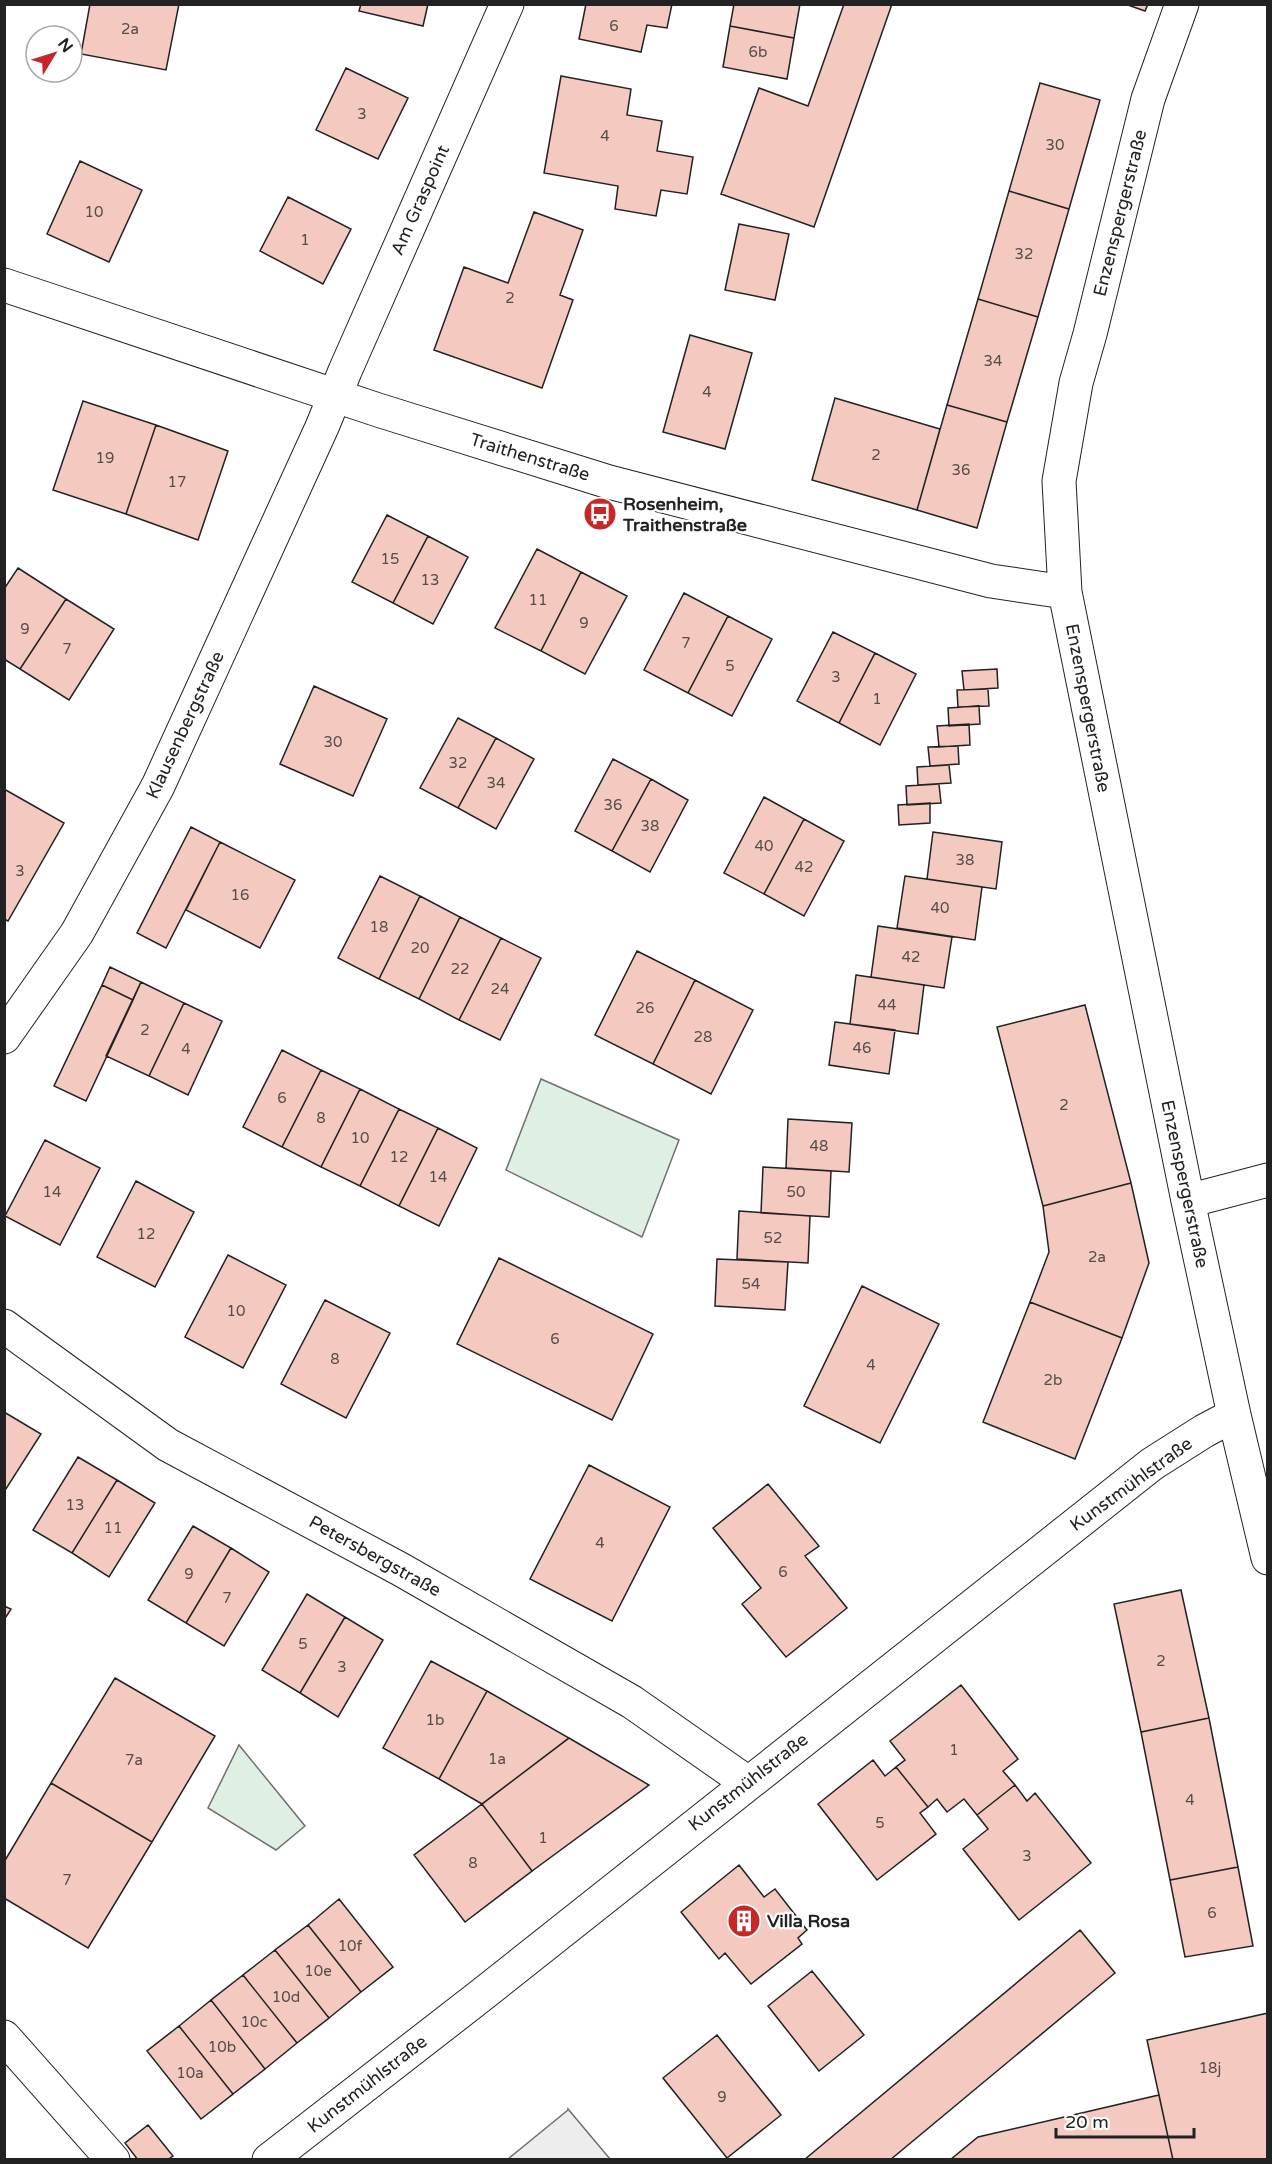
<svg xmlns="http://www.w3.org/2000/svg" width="1272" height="2164" font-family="'Varela Round',sans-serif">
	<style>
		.green { fill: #e0efe3; stroke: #6f6f6f; stroke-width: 1.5 }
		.parking { fill: #ededed; stroke: #6f6f6f; stroke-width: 1.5 }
		.building { fill: #f3c9c0; stroke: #222; stroke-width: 1.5 }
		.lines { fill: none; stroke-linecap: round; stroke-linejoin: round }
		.minor-casing { stroke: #222; stroke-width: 35 }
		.minor { stroke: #fff; stroke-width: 33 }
		.labels { text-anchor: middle; stroke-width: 4.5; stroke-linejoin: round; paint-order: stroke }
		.number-label { font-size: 15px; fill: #564c4a }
		.street-label { font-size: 18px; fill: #222; stroke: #fff }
		.poi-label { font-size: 18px; font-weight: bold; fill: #222; stroke: #fff; text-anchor: start }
	</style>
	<rect width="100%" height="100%" fill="#fff"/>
	<!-- green -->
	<path class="green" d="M 541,1079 L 679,1140 L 642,1237 L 506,1170 Z
		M 239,1745 L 305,1826 L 276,1850 L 208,1808 Z"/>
	<!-- parking -->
	<path class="parking" d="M 568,2109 L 610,2159 L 508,2159 L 568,2110 Z"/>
	<!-- building -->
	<path class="building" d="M 90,4 L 179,4 L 166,70 L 81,54 Z
		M 361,4 L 428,4 L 423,26 L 359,11 Z
		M 586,4 L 672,4 L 667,28 L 647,25 L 641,52 L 579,39 Z
		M 734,4 L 800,4 L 794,38 L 730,26 Z
		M 844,4 L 892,4 L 814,227 L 721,194 L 759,88 L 808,106 Z
		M 1125,4 L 1148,4 L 1145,11 Z
		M 730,26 L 794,38 L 787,79 L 723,67 Z
		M 346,68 L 408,98 L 378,159 L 316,130 Z
		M 561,76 L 631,89 L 627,115 L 662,121 L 657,151 L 693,157 L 687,194 L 661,190 L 656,216 L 615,209 L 618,186 L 544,173 Z
		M 1040,83 L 1100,100 L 1069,209 L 1009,191 Z
		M 80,161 L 142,190 L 109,262 L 47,234 Z
		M 1009,191 L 1069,209 L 1038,317 L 978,299 Z
		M 288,197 L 351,229 L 323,284 L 260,251 Z
		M 534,212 L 583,230 L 560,295 L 573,300 L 542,388 L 434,350 L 464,267 L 508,283 Z
		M 739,224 L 789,234 L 775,300 L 725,290 Z
		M 978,299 L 1038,317 L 1007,422 L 947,405 Z
		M 690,335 L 752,353 L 725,449 L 663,432 Z
		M 835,398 L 940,429 L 917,510 L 812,480 Z
		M 83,401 L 156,425 L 126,514 L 53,490 Z
		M 947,405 L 1007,422 L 977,528 L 917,510 Z
		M 156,425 L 228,451 L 198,540 L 126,514 Z
		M 387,515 L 428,536 L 393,603 L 352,582 Z
		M 428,536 L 468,557 L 433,624 L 393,603 Z
		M 537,549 L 581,572 L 541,651 L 495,628 Z
		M 18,568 L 66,599 L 20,669 L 4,659 L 4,589 Z
		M 581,572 L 627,596 L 585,674 L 541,651 Z
		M 684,593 L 728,616 L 688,693 L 644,670 Z
		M 66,599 L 114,629 L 69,700 L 20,669 Z
		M 728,616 L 772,639 L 732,716 L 688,693 Z
		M 833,632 L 875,653 L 839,723 L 797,701 Z
		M 875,653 L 916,674 L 880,745 L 839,723 Z
		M 997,669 L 998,688 L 964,690 L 962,671 Z
		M 314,686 L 387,719 L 353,796 L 280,764 Z
		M 988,689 L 989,706 L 958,707 L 957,690 Z
		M 979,706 L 980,724 L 949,726 L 948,708 Z
		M 458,718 L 496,738 L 458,808 L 420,788 Z
		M 969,724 L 970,745 L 939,747 L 937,726 Z
		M 496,738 L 534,759 L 496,829 L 458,808 Z
		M 958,746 L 959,764 L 930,766 L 928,747 Z
		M 613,759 L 651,779 L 612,851 L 575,831 Z
		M 949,765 L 951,783 L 918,785 L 917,767 Z
		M 651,779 L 688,800 L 650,872 L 612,851 Z
		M 939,784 L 941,803 L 907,805 L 906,786 Z
		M 4,789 L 64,823 L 8,921 L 4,919 Z
		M 764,797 L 804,819 L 764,894 L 724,873 Z
		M 930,803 L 930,823 L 899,825 L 898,805 Z
		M 804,819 L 844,841 L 804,916 L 764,894 Z
		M 191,827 L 220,842 L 166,948 L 137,933 Z
		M 933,832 L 1002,842 L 996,889 L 927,879 Z
		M 220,842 L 295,880 L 260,948 L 186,910 Z
		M 380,876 L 420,896 L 379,979 L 338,958 Z
		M 905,876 L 982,887 L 975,940 L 897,928 Z
		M 420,896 L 460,917 L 419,999 L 379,979 Z
		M 460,917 L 501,938 L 459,1020 L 419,999 Z
		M 878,926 L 952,937 L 944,988 L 871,977 Z
		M 501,938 L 541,958 L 500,1040 L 459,1020 Z
		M 637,951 L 695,980 L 653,1064 L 595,1035 Z
		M 110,967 L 141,982 L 133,1000 L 102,985 Z
		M 856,975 L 924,985 L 918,1034 L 850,1024 Z
		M 695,980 L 753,1010 L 711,1094 L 653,1064 Z
		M 141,982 L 184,1003 L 149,1076 L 106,1056 Z
		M 102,985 L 133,1000 L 86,1101 L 54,1086 Z
		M 184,1003 L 222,1021 L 188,1095 L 149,1076 Z
		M 1085,1005 L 1131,1183 L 1043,1206 L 997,1027 Z
		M 835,1022 L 895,1030 L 889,1074 L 829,1065 Z
		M 282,1050 L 321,1070 L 282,1147 L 243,1127 Z
		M 321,1070 L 360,1089 L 321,1167 L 282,1147 Z
		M 360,1089 L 399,1109 L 360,1186 L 321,1167 Z
		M 399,1109 L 438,1128 L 399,1206 L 360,1186 Z
		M 788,1119 L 852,1123 L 849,1172 L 786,1168 Z
		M 438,1128 L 477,1148 L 439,1226 L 399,1206 Z
		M 45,1140 L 100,1168 L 60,1245 L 5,1216 Z
		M 763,1167 L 831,1171 L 829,1217 L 761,1213 Z
		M 136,1181 L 194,1212 L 155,1287 L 97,1257 Z
		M 1131,1183 L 1149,1263 L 1122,1338 L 1030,1302 L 1049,1252 L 1043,1206 Z
		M 739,1211 L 810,1216 L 808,1263 L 737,1259 Z
		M 228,1255 L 286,1285 L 243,1368 L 185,1337 Z
		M 499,1258 L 653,1334 L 612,1420 L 457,1344 Z
		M 717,1259 L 788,1262 L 785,1310 L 715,1306 Z
		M 862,1286 L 939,1324 L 880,1443 L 804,1406 Z
		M 325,1300 L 390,1333 L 346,1418 L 281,1384 Z
		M 1030,1302 L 1122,1338 L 1075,1459 L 983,1422 Z
		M 4,1412 L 41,1434 L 4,1492 Z
		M 78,1457 L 117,1480 L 72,1553 L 33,1530 Z
		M 589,1465 L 670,1507 L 612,1621 L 530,1579 Z
		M 117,1480 L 155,1503 L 109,1577 L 72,1553 Z
		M 768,1484 L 819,1546 L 805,1556 L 847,1608 L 786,1657 L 742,1604 L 761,1588 L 713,1528 Z
		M 193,1526 L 231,1548 L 186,1623 L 148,1600 Z
		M 231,1548 L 269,1572 L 224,1646 L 186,1623 Z
		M 1181,1590 L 1209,1718 L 1141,1732 L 1114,1604 Z
		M 307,1594 L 345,1617 L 300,1693 L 262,1670 Z
		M 4,1606 L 11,1609 L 4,1620 Z
		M 345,1617 L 383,1640 L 338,1717 L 300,1693 Z
		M 431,1661 L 487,1691 L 439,1779 L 383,1748 Z
		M 115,1678 L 215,1736 L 152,1842 L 51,1783 Z
		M 961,1685 L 1018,1759 L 1003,1771 L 1015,1785 L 977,1815 L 964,1799 L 947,1812 L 937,1799 L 928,1807 L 896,1767 L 905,1760 L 890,1741 Z
		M 487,1691 L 569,1738 L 482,1804 L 439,1779 Z
		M 1209,1718 L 1238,1867 L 1170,1880 L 1141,1732 Z
		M 569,1738 L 649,1785 L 532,1871 L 482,1804 Z
		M 873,1760 L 885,1776 L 896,1767 L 928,1807 L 920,1813 L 936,1834 L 877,1880 L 818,1804 Z
		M 51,1783 L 152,1842 L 88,1948 L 4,1898 L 4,1862 Z
		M 1015,1785 L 1027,1801 L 1035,1793 L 1091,1863 L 1019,1920 L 963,1849 L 988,1829 L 977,1815 Z
		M 482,1804 L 532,1871 L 465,1922 L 414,1855 Z
		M 739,1865 L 764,1897 L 775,1889 L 807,1930 L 798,1938 L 802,1944 L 751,1984 L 725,1953 L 719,1959 L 681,1912 Z
		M 1238,1867 L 1253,1946 L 1185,1957 L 1170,1880 Z
		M 339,1899 L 393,1967 L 361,1992 L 308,1925 Z
		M 308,1925 L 361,1992 L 329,2018 L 275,1950 Z
		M 1080,1930 L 1115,1973 L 890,2160 L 804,2160 Z
		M 275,1950 L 329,2018 L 297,2043 L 243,1975 Z
		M 812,1971 L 864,2035 L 819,2071 L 768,2006 Z
		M 243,1975 L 297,2043 L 265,2069 L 211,2000 Z
		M 211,2000 L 265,2069 L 233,2094 L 179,2026 Z
		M 1268,2013 L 1268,2160 L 1173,2160 L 1147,2040 Z
		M 179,2026 L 233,2094 L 201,2119 L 147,2051 Z
		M 717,2035 L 781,2115 L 727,2158 L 663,2078 Z
		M 1159,2095 L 1173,2160 L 950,2160 L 978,2137 Z
		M 148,2125 L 173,2156 L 167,2160 L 138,2160 L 125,2143 Z"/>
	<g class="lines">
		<!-- minor casing -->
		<g class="minor-casing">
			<path id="minor" d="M 1182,4 L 1148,99 L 1090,334 L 1076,383 L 1059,481 L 1065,592 L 1188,1201 L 1234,1415 L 1268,1558
				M 4,285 L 378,410 L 609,482 L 991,581 L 1065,592
				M 4,1037 L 77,933 L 158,786 L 322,427 L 345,371 L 507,4
				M 1188,1201 L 1268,1180
				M 4,1326 L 168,1445 L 400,1569 L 632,1702 L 748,1783
				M 4,2037 L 113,2160
				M 269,2160 L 479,1997 L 1152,1464 L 1204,1431 L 1234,1415"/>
		</g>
		<!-- minor -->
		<use href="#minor" class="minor"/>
	</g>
	<!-- icons -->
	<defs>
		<g id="bus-disc" transform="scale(1.725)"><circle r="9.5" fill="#c62828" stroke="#fff"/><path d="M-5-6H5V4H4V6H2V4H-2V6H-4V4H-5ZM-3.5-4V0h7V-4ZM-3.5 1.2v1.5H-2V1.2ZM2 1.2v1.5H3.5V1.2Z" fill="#fff"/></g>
		<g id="building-disc" transform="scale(1.725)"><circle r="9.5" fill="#c62828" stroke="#fff"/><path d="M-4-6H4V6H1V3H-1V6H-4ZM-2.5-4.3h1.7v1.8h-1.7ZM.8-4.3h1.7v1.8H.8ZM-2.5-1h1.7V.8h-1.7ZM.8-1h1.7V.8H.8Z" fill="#fff"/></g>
	</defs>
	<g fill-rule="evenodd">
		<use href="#bus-disc" x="600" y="514"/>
		<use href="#building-disc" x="744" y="1921"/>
	</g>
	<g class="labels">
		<!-- number labels -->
		<g class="number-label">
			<text x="614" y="31">6</text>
			<text x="130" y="34">2a</text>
			<text x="758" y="57">6b</text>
			<text x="362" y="119">3</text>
			<text x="605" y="141">4</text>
			<text x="1055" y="150">30</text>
			<text x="94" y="217">10</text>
			<text x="305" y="245">1</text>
			<text x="1024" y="259">32</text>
			<text x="510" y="303">2</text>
			<text x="993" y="366">34</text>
			<text x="707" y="397">4</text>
			<text x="876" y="460">2</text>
			<text x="105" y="463">19</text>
			<text x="961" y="475">36</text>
			<text x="177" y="487">17</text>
			<text x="390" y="564">15</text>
			<text x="430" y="585">13</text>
			<text x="538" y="605">11</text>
			<text x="584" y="628">9</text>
			<text x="25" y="634">9</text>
			<text x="686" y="648">7</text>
			<text x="67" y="654">7</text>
			<text x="730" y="671">5</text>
			<text x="836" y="682">3</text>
			<text x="877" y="704">1</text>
			<text x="333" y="747">30</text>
			<text x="458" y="768">32</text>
			<text x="496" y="788">34</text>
			<text x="613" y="810">36</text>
			<text x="650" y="831">38</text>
			<text x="764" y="851">40</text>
			<text x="965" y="865">38</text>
			<text x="804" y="872">42</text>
			<text x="20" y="876">3</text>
			<text x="240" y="900">16</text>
			<text x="940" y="913">40</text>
			<text x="379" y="932">18</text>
			<text x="420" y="953">20</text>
			<text x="911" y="962">42</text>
			<text x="460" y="974">22</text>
			<text x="500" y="994">24</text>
			<text x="887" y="1010">44</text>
			<text x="645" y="1013">26</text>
			<text x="145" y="1035">2</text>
			<text x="703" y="1042">28</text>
			<text x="862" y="1053">46</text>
			<text x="186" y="1054">4</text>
			<text x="282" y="1103">6</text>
			<text x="1064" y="1110">2</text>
			<text x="321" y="1123">8</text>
			<text x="360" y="1143">10</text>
			<text x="819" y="1151">48</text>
			<text x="399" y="1162">12</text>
			<text x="438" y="1182">14</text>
			<text x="52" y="1197">14</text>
			<text x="796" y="1197">50</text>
			<text x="146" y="1239">12</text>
			<text x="773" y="1243">52</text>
			<text x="1097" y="1262">2a</text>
			<text x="751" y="1289">54</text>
			<text x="236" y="1316">10</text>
			<text x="555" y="1344">6</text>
			<text x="335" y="1364">8</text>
			<text x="871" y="1370">4</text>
			<text x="1053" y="1385">2b</text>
			<text x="75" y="1510">13</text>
			<text x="113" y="1533">11</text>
			<text x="600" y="1548">4</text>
			<text x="783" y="1577">6</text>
			<text x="189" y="1579">9</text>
			<text x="227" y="1603">7</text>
			<text x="303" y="1649">5</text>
			<text x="1161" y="1666">2</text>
			<text x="342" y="1672">3</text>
			<text x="435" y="1725">1b</text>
			<text x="954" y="1755">1</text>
			<text x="497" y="1764">1a</text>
			<text x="134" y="1765">7a</text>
			<text x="1190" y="1805">4</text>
			<text x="880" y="1828">5</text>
			<text x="543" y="1843">1</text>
			<text x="1027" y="1861">3</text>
			<text x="473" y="1868">8</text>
			<text x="67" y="1885">7</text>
			<text x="1212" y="1918">6</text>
			<text x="350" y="1951">10f</text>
			<text x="318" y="1976">10e</text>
			<text x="286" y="2002">10d</text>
			<text x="254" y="2027">10c</text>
			<text x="222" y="2052">10b</text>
			<text x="1210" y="2073">18j</text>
			<text x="190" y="2078">10a</text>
			<text x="722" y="2102">9</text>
		</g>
		<!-- street labels -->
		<g class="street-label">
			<text transform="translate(420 200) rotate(-66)" y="6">Am Graspoint</text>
			<text transform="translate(1120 213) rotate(-76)" y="6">Enzenspergerstraße</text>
			<text transform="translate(530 457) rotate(17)" y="6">Traithenstraße</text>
			<text transform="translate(1088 708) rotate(79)" y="6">Enzenspergerstraße</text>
			<text transform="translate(185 725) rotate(-65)" y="6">Klausenbergstraße</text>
			<text transform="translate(1185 1184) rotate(78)" y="6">Enzenspergerstraße</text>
			<text transform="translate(1131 1484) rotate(-36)" y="6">Kunstmühlstraße</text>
			<text transform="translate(375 1556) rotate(29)" y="6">Petersbergstraße</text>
			<text transform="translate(748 1782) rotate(-38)" y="6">Kunstmühlstraße</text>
			<text transform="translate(367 2084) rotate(-38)" y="6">Kunstmühlstraße</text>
		</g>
		<!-- poi labels -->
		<g class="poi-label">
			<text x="623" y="510">Rosenheim,<tspan x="623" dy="21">Traithenstraße</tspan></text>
			<text x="767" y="1927">Villa Rosa</text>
		</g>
	</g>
	<!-- border -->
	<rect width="1272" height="2164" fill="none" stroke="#222222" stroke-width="12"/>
	<!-- north arrow -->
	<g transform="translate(54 54) rotate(52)"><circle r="28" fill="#ffffff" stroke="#a7a7a7" stroke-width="1.5"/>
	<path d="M0-4.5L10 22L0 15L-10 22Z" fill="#c62828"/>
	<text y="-9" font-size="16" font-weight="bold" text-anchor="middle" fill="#222222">N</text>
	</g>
	<!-- scale -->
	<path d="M1056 2128v9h138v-9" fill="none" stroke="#222222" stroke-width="3"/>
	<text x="1065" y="2128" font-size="18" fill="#222222" stroke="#ffffff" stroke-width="4.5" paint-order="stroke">20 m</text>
</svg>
